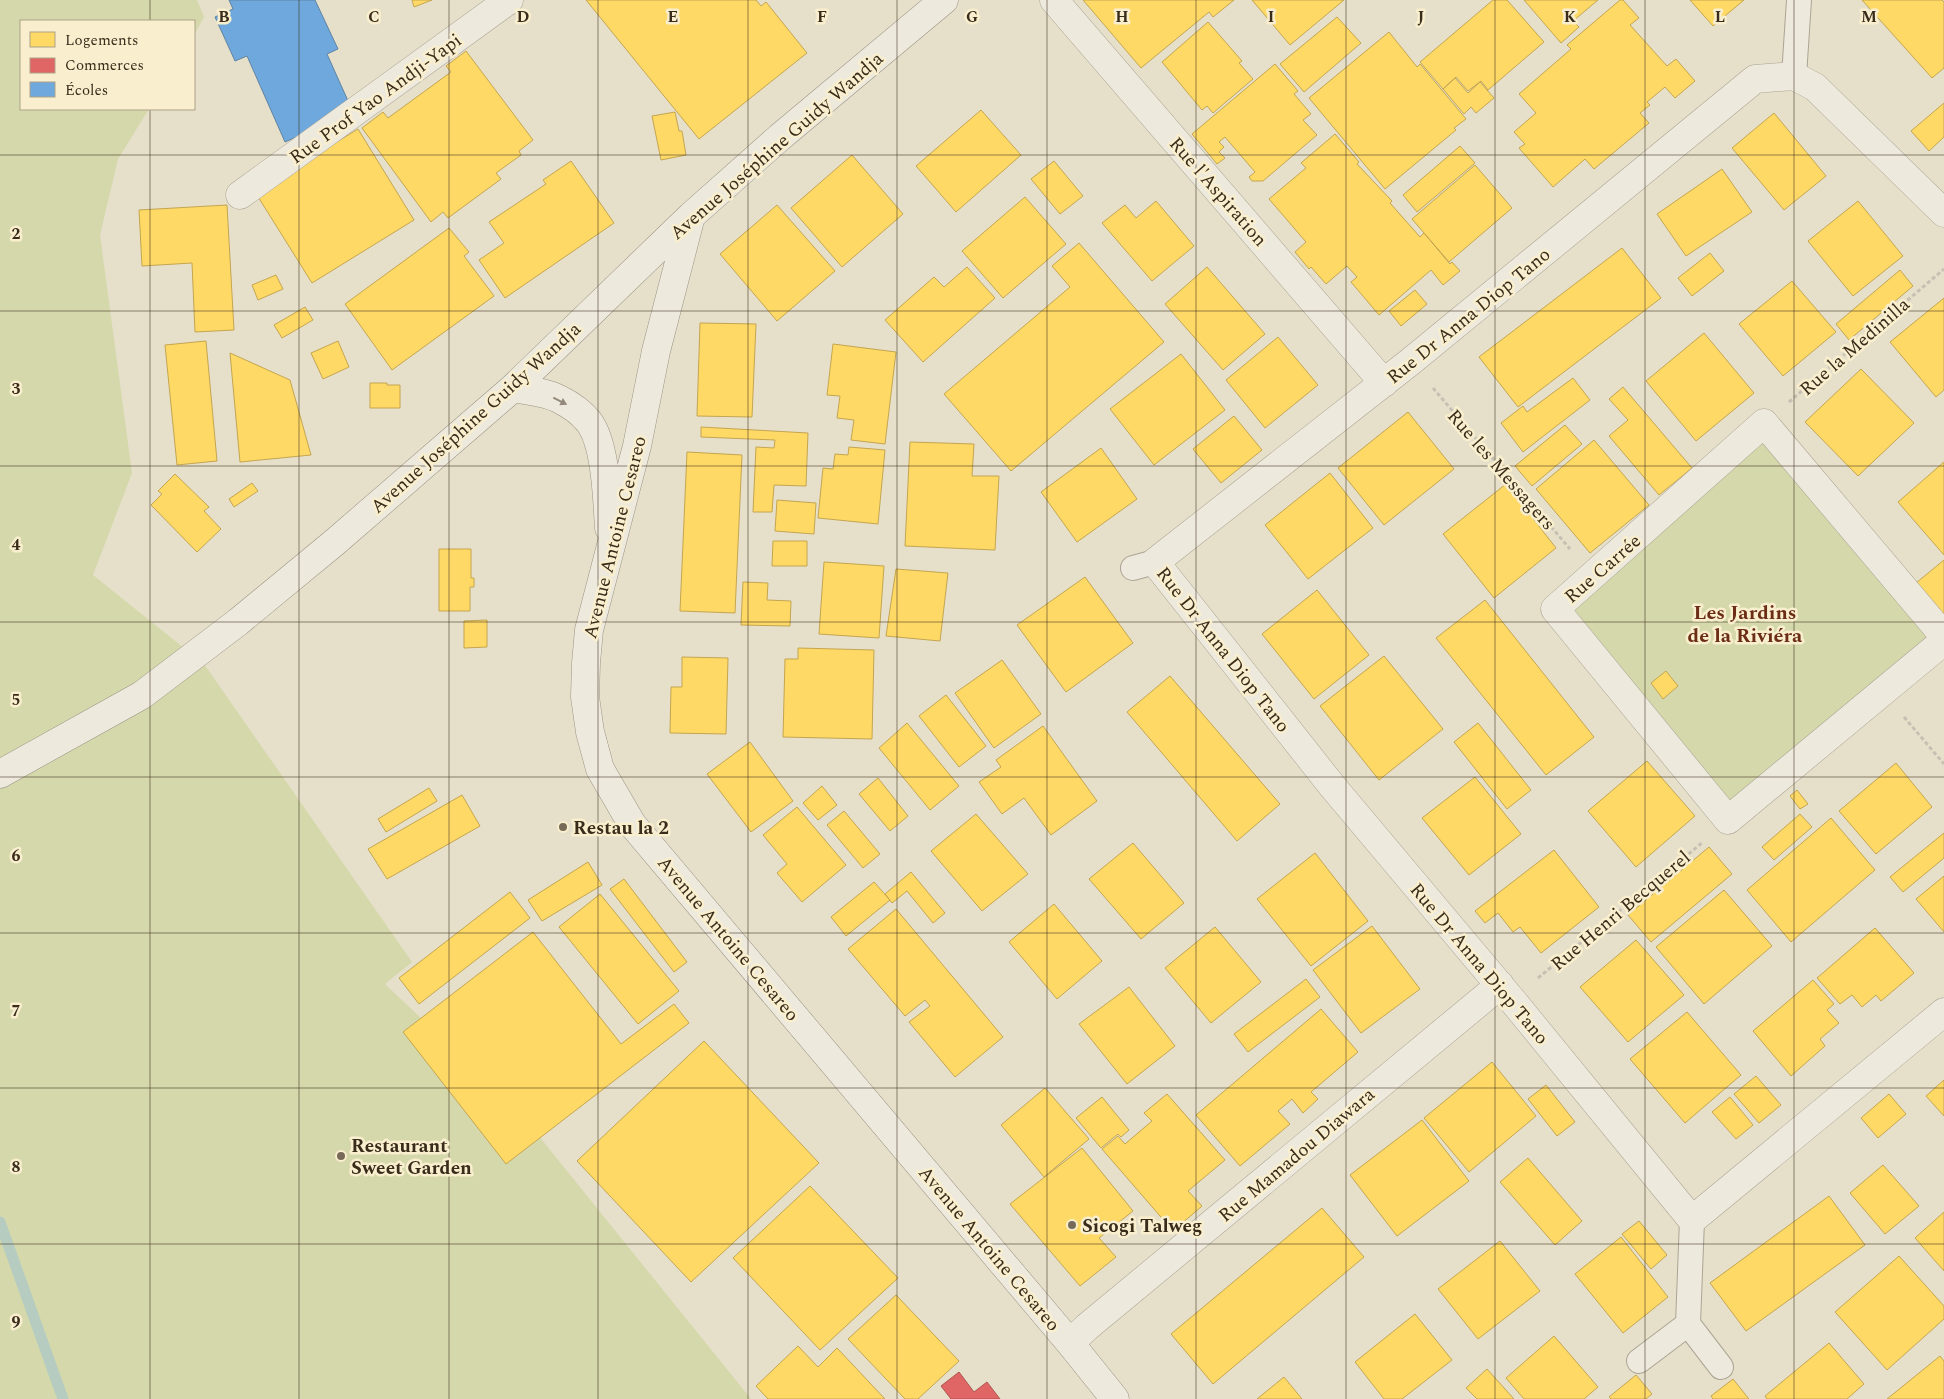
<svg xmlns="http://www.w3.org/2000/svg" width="1944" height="1399" font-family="Spectral,serif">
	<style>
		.green { fill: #d4d8ab }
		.homes { fill: #ffd966; stroke: #c4a550 }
		.shops { fill: #e06666; stroke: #ae5550 }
		.schools { fill: #6fa8dc; stroke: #5f83a2 }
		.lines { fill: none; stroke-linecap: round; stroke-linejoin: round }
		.stream { stroke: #b6ccc0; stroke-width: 11 }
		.lane-casing { stroke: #aba494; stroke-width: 26 }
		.street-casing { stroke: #aba494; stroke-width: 29 }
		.secondary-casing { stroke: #9a9384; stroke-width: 29 }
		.path { stroke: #c6c0b3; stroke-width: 3; stroke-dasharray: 4 2.5; stroke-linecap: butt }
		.lane { stroke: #ede9dd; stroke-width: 24 }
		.street { stroke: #ede9dd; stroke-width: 28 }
		.secondary { stroke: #ede9dd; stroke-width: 28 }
		.oneway { fill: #948a7c }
		.grid { fill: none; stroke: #3a2c1b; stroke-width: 1; stroke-opacity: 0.55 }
		.poi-dot { fill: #766b58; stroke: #f9efce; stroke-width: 2 }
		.labels { text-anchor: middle; stroke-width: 5; stroke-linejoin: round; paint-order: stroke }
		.street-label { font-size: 19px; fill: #3a2c1b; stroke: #f9efce }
		.poi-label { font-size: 19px; font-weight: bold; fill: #3a2c1b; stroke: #f9efce; text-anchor: start }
		.neighbourhood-label { font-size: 20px; font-weight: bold; fill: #6b2d16; stroke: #f9efce }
		.grid-label { font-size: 16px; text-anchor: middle; font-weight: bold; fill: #3a2c1b; stroke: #f9efce; stroke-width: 5; stroke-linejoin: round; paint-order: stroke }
	</style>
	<rect width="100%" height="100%" fill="#e6e0ca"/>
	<!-- green -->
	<path class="green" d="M 0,0 L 197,0 L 204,17 L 194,35 L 194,21 L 21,21 L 21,109 L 149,109 L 118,159 L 100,235 L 132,473 L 93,575 L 204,664 L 412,962 L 385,984 L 517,1109 L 751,1399 L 0,1399 Z
		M 1769,438 L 1938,638 L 1732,810 L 1563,609 Z"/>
	<!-- homes -->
	<path class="homes" d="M 412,0 L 432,0 L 414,7 Z
		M 586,0 L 756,0 L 761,6 L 766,2 L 807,53 L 699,139 Z
		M 1083,0 L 1234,0 L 1213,17 L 1209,12 L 1141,68 Z
		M 1252,0 L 1344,0 L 1290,45 Z
		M 1493,0 L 1507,0 L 1544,42 L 1488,90 L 1481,81 L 1468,91 L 1456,77 L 1443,89 L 1420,62 Z
		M 1524,0 L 1598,0 L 1573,21 L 1579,27 L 1561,43 Z
		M 1620,0 L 1623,0 L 1639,18 L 1630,25 L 1667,66 L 1676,59 L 1695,81 L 1675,98 L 1665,87 L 1647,102 L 1650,105 L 1640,113 L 1649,123 L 1594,169 L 1585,159 L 1553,187 L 1519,148 L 1525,144 L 1514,132 L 1536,113 L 1519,94 L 1571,49 L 1567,45 Z
		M 1690,0 L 1744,0 L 1713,26 Z
		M 1862,0 L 1942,0 L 1944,2 L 1944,68 L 1932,78 Z
		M 1337,17 L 1361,43 L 1304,92 L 1280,64 Z
		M 1208,22 L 1242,61 L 1239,63 L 1253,79 L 1213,113 L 1207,106 L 1202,110 L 1162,62 Z
		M 1389,32 L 1417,67 L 1420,64 L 1466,119 L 1454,128 L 1456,130 L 1385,189 L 1309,98 Z
		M 466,51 L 533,140 L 519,151 L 521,155 L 496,173 L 501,179 L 448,218 L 443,212 L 431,222 L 362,128 L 383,112 L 388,118 L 451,72 L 446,66 Z
		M 1275,64 L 1298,91 L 1294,94 L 1311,114 L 1303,120 L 1317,135 L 1263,181 L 1252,181 L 1249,177 L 1255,172 L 1225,137 L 1219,142 L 1224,147 L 1219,152 L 1225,158 L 1217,164 L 1192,134 Z
		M 1455,78 L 1468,93 L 1480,82 L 1494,98 L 1476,113 L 1471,107 L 1464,114 L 1443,89 Z
		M 1944,103 L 1944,137 L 1929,151 L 1911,131 Z
		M 981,110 L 1021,155 L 956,212 L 916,166 Z
		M 675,112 L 679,131 L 682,131 L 686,155 L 661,160 L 652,116 Z
		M 1774,113 L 1826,176 L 1784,210 L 1732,148 Z
		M 358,129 L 414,220 L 312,283 L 255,192 Z
		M 1335,134 L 1359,162 L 1357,164 L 1392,201 L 1390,203 L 1420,237 L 1424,233 L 1450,264 L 1452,262 L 1460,271 L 1443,285 L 1431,270 L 1379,315 L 1351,282 L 1357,277 L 1347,266 L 1326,284 L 1311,267 L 1309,269 L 1295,252 L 1306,242 L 1269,199 L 1306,168 L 1301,163 Z
		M 1460,146 L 1475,163 L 1417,212 L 1403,195 Z
		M 852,155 L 903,214 L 842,267 L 791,208 Z
		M 571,161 L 614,223 L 505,298 L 479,260 L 504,243 L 489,222 L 546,184 L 543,180 Z
		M 1054,161 L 1083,196 L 1060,214 L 1031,179 Z
		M 1475,165 L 1512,208 L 1449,262 L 1412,219 Z
		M 1722,169 L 1752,212 L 1686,256 L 1657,214 Z
		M 1025,197 L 1066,244 L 1003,298 L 962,251 Z
		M 1156,201 L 1194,246 L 1152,281 L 1102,223 L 1125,205 L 1136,218 Z
		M 1858,201 L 1903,256 L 1853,296 L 1808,241 Z
		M 227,205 L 234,330 L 195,332 L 192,263 L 142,266 L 139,210 Z
		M 777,205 L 835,271 L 777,321 L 720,254 Z
		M 449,228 L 469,252 L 464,256 L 494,296 L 392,370 L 345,304 Z
		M 1079,243 L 1164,342 L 1011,471 L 944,394 L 1070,287 L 1052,266 Z
		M 1622,248 L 1661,298 L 1518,407 L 1479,357 Z
		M 1710,253 L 1724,271 L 1692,296 L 1678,278 Z
		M 967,267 L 995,298 L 923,362 L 885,320 L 934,277 L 944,287 Z
		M 1207,267 L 1265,334 L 1223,370 L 1165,304 Z
		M 1900,270 L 1913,286 L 1849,340 L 1836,324 Z
		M 276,275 L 283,289 L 258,300 L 252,285 Z
		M 1792,281 L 1836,332 L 1783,376 L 1739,324 Z
		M 1415,290 L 1427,304 L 1401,326 L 1389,311 Z
		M 1944,298 L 1944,390 L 1936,397 L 1890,342 Z
		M 305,307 L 313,320 L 282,338 L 274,325 Z
		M 700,323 L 756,324 L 752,417 L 697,416 Z
		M 1704,333 L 1754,393 L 1696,441 L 1646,381 Z
		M 1278,337 L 1318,385 L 1265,428 L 1226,380 Z
		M 206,341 L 217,461 L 177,465 L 165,345 Z
		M 338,341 L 349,367 L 323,379 L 311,353 Z
		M 833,344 L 896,352 L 885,444 L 851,440 L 854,420 L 837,418 L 840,396 L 827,395 Z
		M 230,353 L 290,380 L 311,455 L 240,462 Z
		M 1181,354 L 1225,410 L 1154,465 L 1110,409 Z
		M 1861,369 L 1914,423 L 1858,476 L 1805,422 Z
		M 1573,378 L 1590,400 L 1523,452 L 1501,423 L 1523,406 L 1527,412 Z
		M 370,383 L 387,383 L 387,385 L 400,385 L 400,408 L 370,408 Z
		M 1623,387 L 1692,468 L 1659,495 L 1609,436 L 1628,420 L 1609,399 Z
		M 1408,412 L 1454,469 L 1384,525 L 1338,468 Z
		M 1234,416 L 1262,450 L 1221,483 L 1193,449 Z
		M 1565,425 L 1582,444 L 1532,486 L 1515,466 Z
		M 701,427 L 808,433 L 806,486 L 774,485 L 772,512 L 753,512 L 756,447 L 774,448 L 775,440 L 701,437 Z
		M 1594,440 L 1649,505 L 1590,553 L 1536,489 Z
		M 910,442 L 974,444 L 972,476 L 999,476 L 995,550 L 905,546 Z
		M 849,447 L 885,450 L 878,524 L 818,518 L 823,468 L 833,469 L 835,454 L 848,455 Z
		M 1101,448 L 1137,499 L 1077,542 L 1041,492 Z
		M 687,452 L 742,455 L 735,613 L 680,611 Z
		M 1944,462 L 1944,555 L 1898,502 Z
		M 1330,473 L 1373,528 L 1308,579 L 1265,525 Z
		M 175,474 L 209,507 L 204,511 L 221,529 L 197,552 L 151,505 L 162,494 L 158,491 Z
		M 252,483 L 258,491 L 234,507 L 229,499 Z
		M 1506,484 L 1556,548 L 1494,598 L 1443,534 Z
		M 777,500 L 816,503 L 814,534 L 775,531 Z
		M 773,541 L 807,541 L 807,566 L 772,566 Z
		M 439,549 L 471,549 L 471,578 L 474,578 L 474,587 L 470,587 L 470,611 L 439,611 Z
		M 1944,560 L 1944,617 L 1916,583 Z
		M 824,562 L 884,566 L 879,638 L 819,634 Z
		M 896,569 L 948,573 L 940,641 L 886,636 Z
		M 1085,577 L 1133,643 L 1066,692 L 1017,625 Z
		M 743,582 L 768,583 L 767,600 L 791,601 L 790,626 L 741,625 Z
		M 1317,590 L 1369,655 L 1314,699 L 1262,634 Z
		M 1485,600 L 1594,737 L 1546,775 L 1436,638 Z
		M 487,620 L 487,647 L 464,648 L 464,621 Z
		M 798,648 L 874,650 L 872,739 L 783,737 L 785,659 L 798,659 Z
		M 1384,656 L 1443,729 L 1379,780 L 1320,706 Z
		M 682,657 L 728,658 L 726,734 L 670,733 L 671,687 L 682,687 Z
		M 1002,660 L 1041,714 L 994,748 L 955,693 Z
		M 1666,671 L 1678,686 L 1663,699 L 1651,683 Z
		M 1170,676 L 1280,804 L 1237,841 L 1127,712 Z
		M 946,695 L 986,746 L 959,767 L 919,716 Z
		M 907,723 L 959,786 L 930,810 L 879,748 Z
		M 1478,723 L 1531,790 L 1507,809 L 1454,742 Z
		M 1043,726 L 1097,801 L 1051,835 L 1024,798 L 1002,814 L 979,782 L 1001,767 L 996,760 Z
		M 750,742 L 793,801 L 751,832 L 707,774 Z
		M 1647,761 L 1695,816 L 1636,867 L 1588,811 Z
		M 1896,763 L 1932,807 L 1876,854 L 1839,811 Z
		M 1475,777 L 1521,834 L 1469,875 L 1422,818 Z
		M 878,778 L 908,816 L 890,831 L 859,794 Z
		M 822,786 L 837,805 L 818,820 L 803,803 Z
		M 429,788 L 437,801 L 386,832 L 378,819 Z
		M 1797,790 L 1808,804 L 1800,809 L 1790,796 Z
		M 462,795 L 480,826 L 387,879 L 368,849 Z
		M 797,807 L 846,865 L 802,902 L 777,873 L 787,864 L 763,835 Z
		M 844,811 L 880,854 L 863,868 L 827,825 Z
		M 976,814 L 1028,874 L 982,911 L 931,851 Z
		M 1800,814 L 1812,827 L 1774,860 L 1762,847 Z
		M 1831,818 L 1875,870 L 1791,942 L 1747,890 Z
		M 1944,833 L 1944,858 L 1903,892 L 1890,877 Z
		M 1133,843 L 1184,903 L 1141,939 L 1089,879 Z
		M 1709,847 L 1732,874 L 1651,942 L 1628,915 Z
		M 1554,850 L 1599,907 L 1541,953 L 1520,927 L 1513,932 L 1498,913 L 1485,923 L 1475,911 Z
		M 1315,853 L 1368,921 L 1311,966 L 1257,899 Z
		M 588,862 L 602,885 L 542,921 L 528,900 Z
		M 911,872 L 945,913 L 933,923 L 907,891 L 892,903 L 885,894 Z
		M 1944,876 L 1944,932 L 1916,899 Z
		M 624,879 L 687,962 L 674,972 L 610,889 Z
		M 874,882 L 890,900 L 846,936 L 831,917 Z
		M 1724,890 L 1772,946 L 1704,1004 L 1656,947 Z
		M 510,892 L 530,918 L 419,1004 L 399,978 Z
		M 600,894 L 679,991 L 638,1024 L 559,927 Z
		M 1054,904 L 1102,961 L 1057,999 L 1009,942 Z
		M 896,909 L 1003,1037 L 955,1077 L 909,1022 L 930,1006 L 925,1000 L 905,1016 L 848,949 Z
		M 1372,926 L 1420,989 L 1361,1033 L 1313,970 Z
		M 1215,927 L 1261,982 L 1211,1023 L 1165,968 Z
		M 1875,928 L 1914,973 L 1881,1001 L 1876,995 L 1862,1007 L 1852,995 L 1840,1004 L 1817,978 Z
		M 533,932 L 621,1044 L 674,1004 L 689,1023 L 506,1164 L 403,1032 Z
		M 1636,940 L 1684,995 L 1628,1042 L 1580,987 Z
		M 1306,979 L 1320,997 L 1248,1052 L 1234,1034 Z
		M 1813,980 L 1834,1004 L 1827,1010 L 1839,1023 L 1820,1039 L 1825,1046 L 1791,1076 L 1753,1031 Z
		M 1129,987 L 1175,1046 L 1127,1084 L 1079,1024 Z
		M 1321,1009 L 1358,1052 L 1311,1092 L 1318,1099 L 1303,1113 L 1292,1099 L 1278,1111 L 1290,1124 L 1240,1166 L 1196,1115 Z
		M 1687,1012 L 1741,1075 L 1685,1123 L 1630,1059 Z
		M 704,1041 L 819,1163 L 691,1282 L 577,1161 Z
		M 1492,1062 L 1536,1116 L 1469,1172 L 1424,1118 Z
		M 1756,1076 L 1781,1105 L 1759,1123 L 1734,1094 Z
		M 1944,1080 L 1944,1116 L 1926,1096 Z
		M 1546,1085 L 1575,1122 L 1557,1136 L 1528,1099 Z
		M 1045,1088 L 1089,1139 L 1044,1177 L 1001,1125 Z
		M 1167,1094 L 1225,1160 L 1188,1191 L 1202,1206 L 1173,1231 L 1102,1149 L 1118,1136 L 1125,1144 L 1152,1121 L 1144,1113 Z
		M 1889,1094 L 1906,1114 L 1878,1138 L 1861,1118 Z
		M 1102,1097 L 1129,1130 L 1121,1137 L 1118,1134 L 1101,1148 L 1076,1118 Z
		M 1730,1097 L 1753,1125 L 1736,1139 L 1712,1112 Z
		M 1422,1120 L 1469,1181 L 1397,1236 L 1350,1175 Z
		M 1082,1148 L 1133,1211 L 1099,1238 L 1116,1257 L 1080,1286 L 1010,1204 Z
		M 1528,1158 L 1582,1221 L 1555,1245 L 1500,1182 Z
		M 1883,1165 L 1919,1206 L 1885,1234 L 1850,1193 Z
		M 810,1186 L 898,1278 L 820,1350 L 733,1258 Z
		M 1829,1196 L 1865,1245 L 1746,1331 L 1710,1283 Z
		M 1322,1208 L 1364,1257 L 1213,1384 L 1171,1334 Z
		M 1944,1212 L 1944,1271 L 1915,1238 Z
		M 1639,1221 L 1667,1255 L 1651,1269 L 1622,1234 Z
		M 1621,1237 L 1668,1297 L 1623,1333 L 1575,1274 Z
		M 1500,1241 L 1540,1291 L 1478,1339 L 1438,1289 Z
		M 1899,1256 L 1944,1306 L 1944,1319 L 1887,1370 L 1835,1312 Z
		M 896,1295 L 959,1361 L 918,1399 L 905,1399 L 848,1339 Z
		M 1415,1314 L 1452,1360 L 1402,1399 L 1384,1399 L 1355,1362 Z
		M 1554,1336 L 1598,1387 L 1584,1399 L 1524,1399 L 1506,1378 Z
		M 1829,1343 L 1864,1384 L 1847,1399 L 1767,1399 L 1765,1396 Z
		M 798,1346 L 818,1367 L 837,1348 L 885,1399 L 768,1399 L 756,1386 Z
		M 1940,1356 L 1944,1361 L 1944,1399 L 1887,1399 Z
		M 1487,1369 L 1514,1399 L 1477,1399 L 1466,1388 Z
		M 1636,1375 L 1652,1394 L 1646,1399 L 1611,1399 L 1609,1397 Z
		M 1284,1377 L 1302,1399 L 1257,1399 Z
		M 1733,1379 L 1749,1399 L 1713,1399 L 1711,1396 Z"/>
	<!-- shops -->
	<path class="shops" d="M 959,1372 L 974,1392 L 987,1382 L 1000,1399 L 951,1399 L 941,1386 Z"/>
	<!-- schools -->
	<path class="schools" d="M 229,0 L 315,0 L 338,49 L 327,54 L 353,112 L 285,142 L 247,56 L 235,61 L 215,17 L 233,9 Z"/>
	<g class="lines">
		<!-- stream -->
		<path class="stream" d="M 0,1222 L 63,1399"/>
		<!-- lane casing -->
		<g class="lane-casing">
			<path id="lane" d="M 1794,76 L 1799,0
				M 1133,568 L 1155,562
				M 1688,1324 L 1692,1220
				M 1639,1361 L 1688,1324 L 1721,1367"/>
		</g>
		<!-- street casing -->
		<g class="street-casing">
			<path id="street" d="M 1054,0 L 1384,383
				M 240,195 L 509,0
				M 1944,213 L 1815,87 L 1794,76 L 1755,79 L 1410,362 L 1155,562 L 1333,787 L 1512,1000 L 1692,1220 L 1944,1012
				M 1944,636 L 1764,423 L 1555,609 L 1728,820 L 1944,641
				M 1070,1343 L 1087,1327 L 1500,985"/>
		</g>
		<!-- secondary casing -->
		<g class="secondary-casing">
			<path id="secondary" d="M 691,216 L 656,351 L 637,446 L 589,630 L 586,663 L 585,697 L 590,732 L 600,769 L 632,824 L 1070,1343 L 1115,1399
				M 513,388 C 528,391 546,392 559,399 C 569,404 582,413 589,422 C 606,445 607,499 609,528
				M 0,774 L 142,695 L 238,622 L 335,542 L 513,388 L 691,216 L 780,137 L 944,0"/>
		</g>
		<!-- path -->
		<path class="path" d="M 1433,388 L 1570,549
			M 1789,402 L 1944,269
			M 1904,717 L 1944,764
			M 1538,978 L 1703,842"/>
		<!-- lane -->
		<use href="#lane" class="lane"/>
		<!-- street -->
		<use href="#street" class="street"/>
		<!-- secondary -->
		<use href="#secondary" class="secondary"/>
	</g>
	<!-- one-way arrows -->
	<defs><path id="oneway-solid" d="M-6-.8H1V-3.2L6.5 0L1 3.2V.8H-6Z" transform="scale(1.25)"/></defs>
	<use class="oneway" href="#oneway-solid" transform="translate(560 401) rotate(27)"/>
	<!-- grid -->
	<path class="grid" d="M 150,0 L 150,21M 299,0 L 299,1399M 449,0 L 449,1399M 598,0 L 598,1399M 748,0 L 748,1399M 897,0 L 897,1399M 1047,0 L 1047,1399M 1196,0 L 1196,1399M 1346,0 L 1346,1399M 1495,0 L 1495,1399M 1645,0 L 1645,1399M 1794,0 L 1794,1399M 150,109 L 150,1399M 0,155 L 1944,155M 0,311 L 1944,311M 0,466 L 1944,466M 0,622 L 1944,622M 0,777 L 1944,777M 0,933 L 1944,933M 0,1088 L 1944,1088M 0,1244 L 1944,1244"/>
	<!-- markers -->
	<g class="poi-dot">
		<circle cx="563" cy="827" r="5"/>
		<circle cx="341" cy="1156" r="5"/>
		<circle cx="1072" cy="1225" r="5"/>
	</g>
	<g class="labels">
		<!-- street labels -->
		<g class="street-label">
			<text transform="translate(375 98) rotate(-36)" y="7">Rue Prof Yao Andji-Yapi</text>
			<text transform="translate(776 145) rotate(-41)" y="7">Avenue Joséphine Guidy Wandja</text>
			<text transform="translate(1219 191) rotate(49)" y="7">Rue l'Aspiration</text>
			<text transform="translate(1468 315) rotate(-39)" y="7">Rue Dr Anna Diop Tano</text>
			<text transform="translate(1854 346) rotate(-41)" y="7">Rue la Medinilla</text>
			<text transform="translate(475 417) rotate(-42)" y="7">Avenue Joséphine Guidy Wandja</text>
			<text transform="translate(1502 469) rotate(49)" y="7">Rue les Messagers</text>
			<text transform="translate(614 537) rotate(-76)" y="7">Avenue Antoine Cesareo</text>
			<text transform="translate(1602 568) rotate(-41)" y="7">Rue Carrée</text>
			<text transform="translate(1224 649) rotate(52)" y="7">Rue Dr Anna Diop Tano</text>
			<text transform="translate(1620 910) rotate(-40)" y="7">Rue Henri Becquerel</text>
			<text transform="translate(729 938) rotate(50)" y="7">Avenue Antoine Cesareo</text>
			<text transform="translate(1480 963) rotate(50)" y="7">Rue Dr Anna Diop Tano</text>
			<text transform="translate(1296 1154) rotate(-40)" y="7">Rue Mamadou Diawara</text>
			<text transform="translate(990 1248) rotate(50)" y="7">Avenue Antoine Cesareo</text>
		</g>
		<!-- poi labels -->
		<g class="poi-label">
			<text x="573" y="834">Restau la 2</text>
			<text x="351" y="1152">Restaurant<tspan x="351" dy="22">Sweet Garden</tspan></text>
			<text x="1082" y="1232">Sicogi Talweg</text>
		</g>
		<!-- neighbourhood labels -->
		<g class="neighbourhood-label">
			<text x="1745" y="619">Les Jardins<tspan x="1745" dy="23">de la Riviéra</tspan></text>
		</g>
	</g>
	<g class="grid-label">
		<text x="224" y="22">B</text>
		<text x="374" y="22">C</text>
		<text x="523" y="22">D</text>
		<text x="673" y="22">E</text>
		<text x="822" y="22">F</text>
		<text x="972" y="22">G</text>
		<text x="1122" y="22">H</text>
		<text x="1271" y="22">I</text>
		<text x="1421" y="22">J</text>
		<text x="1570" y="22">K</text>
		<text x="1720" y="22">L</text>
		<text x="1869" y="22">M</text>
		<text x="16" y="239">2</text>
		<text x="16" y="394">3</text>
		<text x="16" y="550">4</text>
		<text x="16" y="705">5</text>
		<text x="16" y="861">6</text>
		<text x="16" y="1016">7</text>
		<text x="16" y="1172">8</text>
		<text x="16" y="1327">9</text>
	</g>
	<!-- legend -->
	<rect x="20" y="20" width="175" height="90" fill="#f9efce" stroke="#ada186"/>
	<rect x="30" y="32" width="25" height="15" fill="#ffd966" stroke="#ada186"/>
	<text x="65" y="45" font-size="15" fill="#3a2c1b">Logements</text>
	<rect x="30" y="58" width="25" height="15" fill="#e06666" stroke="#ada186"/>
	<text x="65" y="70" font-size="15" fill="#3a2c1b">Commerces</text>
	<rect x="30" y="82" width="25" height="15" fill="#6fa8dc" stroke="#ada186"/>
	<text x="65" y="95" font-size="15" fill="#3a2c1b">Écoles</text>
</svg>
